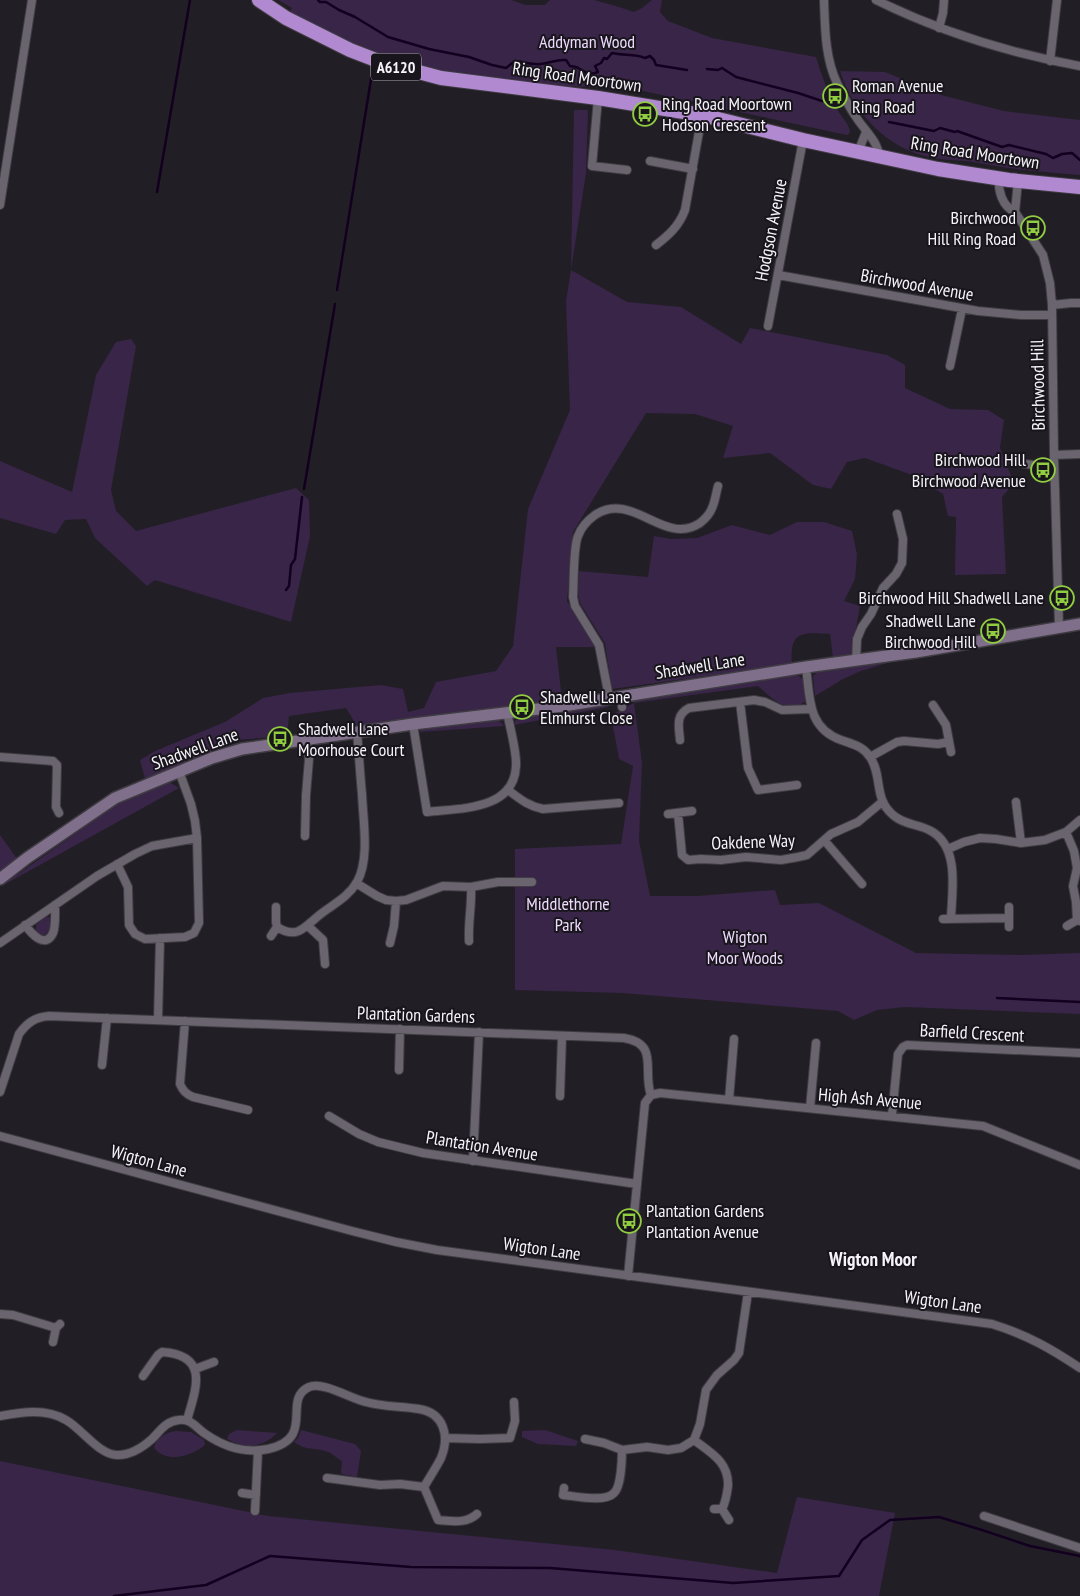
<svg xmlns="http://www.w3.org/2000/svg" width="1080" height="1596" font-family="'PT Sans Narrow',sans-serif">
	<style>
		.green { fill: #382547 }
		.lines { fill: none; stroke-linecap: round; stroke-linejoin: round }
		.stream { stroke: #130020; stroke-width: 2.5 }
		.street-casing { stroke: #3f3c42; stroke-width: 10 }
		.secondary-casing { stroke: #3f3c42; stroke-width: 14 }
		.highway-casing { stroke: #3f3c42; stroke-width: 16 }
		.street { stroke: #69646e; stroke-width: 8 }
		.secondary { stroke: #7f6f8b; stroke-width: 11 }
		.highway { stroke: #b189d0; stroke-width: 14 }
		.labels { text-anchor: middle; stroke-width: 4; stroke-linejoin: round; paint-order: stroke }
		.shield { fill: #19151c; stroke: #b4b0b7; stroke-width: 1 }
		.shield-label { font-size: 16px; font-weight: bold; fill: #f6f3f9 }
		.park-label { font-size: 18px; fill: #eedbfe; stroke: #19151c }
		.street-label { font-size: 18px; fill: #f6f3f9; stroke: #19151c }
		.poi-label { font-size: 18px; fill: #f6f3f9; stroke: #19151c; text-anchor: start }
		.neighbourhood-label { font-size: 19px; font-weight: bold; fill: #f6f3f9; stroke: #19151c }
	</style>
	<rect width="100%" height="100%" fill="#221e26"/>
	<!-- green -->
	<path class="green" d="M 278,0 L 511,0 L 526,5 L 545,5 L 550,0 L 594,0 L 619,7 L 634,12 L 642,8 L 652,0 L 662,0 L 660,12 L 668,21 L 712,38 L 816,57 C 821,75 828,92 837,109 C 841,117 850,124 850,133 L 847,135 L 837,133 L 634,89 L 565,86 L 438,72 L 385,57 L 346,42 L 289,14 L 292,8 Z
		M 840,71 L 885,72 L 941,95 L 1004,111 L 1080,120 L 1080,175 C 1056,173 1032,171 1008,168 C 994,166 980,163 967,161 C 954,160 941,160 929,157 C 886,148 853,112 840,71 Z
		M 574,110 L 588,110 L 586,173 L 571,270 L 627,302 L 681,307 L 741,344 L 750,328 L 887,355 L 905,365 L 905,388 L 950,409 L 988,410 L 1004,420 L 1000,448 L 1014,483 L 1002,497 L 1006,574 L 955,575 L 956,517 L 948,516 L 943,494 L 912,475 L 865,458 L 847,462 L 831,489 L 813,485 L 770,453 L 723,458 L 733,426 L 695,414 L 646,413 L 573,532 L 567,601 L 595,647 L 556,647 L 562,700 L 357,726 L 346,708 L 289,716 L 287,736 L 236,740 L 145,779 L 140,760 L 155,751 L 225,722 L 263,698 L 290,693 L 381,685 L 403,689 L 408,712 L 424,708 L 436,682 L 496,671 L 513,646 L 528,509 L 570,410 L 566,301 L 571,270 Z
		M 131,339 L 136,346 L 111,490 L 116,511 L 136,531 L 296,488 L 309,500 L 310,536 L 291,622 L 155,580 L 147,586 L 95,538 L 86,519 L 65,520 L 56,534 L 0,518 L 0,461 L 72,492 L 96,375 L 116,342 Z
		M 797,522 L 824,522 L 852,531 L 857,554 L 855,579 L 844,601 L 860,606 L 851,655 L 833,658 L 830,634 C 802,632 789,631 792,664 L 612,689 L 605,643 L 581,605 L 578,595 L 579,571 L 648,577 L 654,536 L 671,539 L 697,538 L 732,525 L 770,535 Z
		M 897,660 L 861,671 L 843,679 L 815,696 L 813,676 L 820,670 Z
		M 794,674 C 807,678 805,689 806,701 C 786,715 773,699 758,686 L 634,703 L 642,763 L 639,841 L 650,896 L 697,896 L 775,890 L 780,905 L 819,903 L 916,953 L 1022,955 L 1080,953 L 1080,1014 L 905,1007 L 877,1010 L 854,1020 L 838,1011 L 622,993 L 515,990 L 515,849 L 621,844 L 633,766 L 619,759 L 611,715 L 634,703 L 634,698 Z
		M 608,705 L 608,707 L 514,725 C 515,719 518,717 524,716 Z
		M 496,719 L 502,723 L 504,726 L 420,732 L 421,730 Z
		M 167,783 L 171,783 L 179,788 L 0,887 L 124,799 Z
		M 0,835 L 18,860 L 0,871 Z
		M 46,916 L 51,918 L 50,929 L 45,935 L 40,935 L 36,932 L 36,925 Z
		M 237,1430 L 277,1433 C 263,1448 245,1449 227,1439 L 229,1434 Z
		M 301,1430 L 355,1444 L 361,1451 L 357,1477 L 342,1474 L 341,1471 L 342,1461 C 337,1459 334,1454 328,1452 C 315,1447 308,1452 294,1442 L 298,1438 Z
		M 545,1430 L 578,1441 L 576,1446 L 538,1444 L 522,1437 L 522,1431 Z
		M 176,1431 L 191,1432 L 204,1440 L 205,1445 C 191,1456 168,1464 154,1448 C 156,1438 166,1432 176,1431 Z
		M 0,1461 L 268,1516 L 615,1550 L 777,1573 L 797,1497 L 895,1513 L 879,1596 L 0,1596 Z"/>
	<g class="lines">
		<!-- stream -->
		<path class="stream" d="M 318,0 L 320,2 L 326,2 L 339,10 L 355,17 L 388,37 L 429,49 L 469,57 L 492,65 L 506,68 L 515,61 C 524,62 532,65 541,64 C 550,63 557,59 566,60 L 570,66 C 571,66 578,67 578,68 C 586,72 588,76 598,72 L 595,66 L 601,63 L 604,58 L 607,59 L 612,53 C 623,56 636,53 645,58 L 650,56 L 654,60 L 656,65 L 687,70
			M 707,69 L 718,70 L 722,68 L 736,77 L 798,93 L 822,101
			M 889,122 L 934,131 L 940,128 L 955,132 L 957,131 L 1002,147 L 1009,145 L 1046,154 L 1053,158 L 1062,154 L 1072,153 L 1080,160
			M 157,192 L 190,0
			M 337,290 L 372,73
			M 304,489 L 335,304
			M 286,590 L 289,586 L 291,565 L 295,559 L 302,497
			M 997,998 L 1080,1002
			M 114,1596 L 206,1585 L 270,1556 L 411,1567 L 550,1568 L 733,1583 L 839,1576 L 862,1540 L 890,1520 L 939,1517 L 982,1530 L 1030,1546 L 1080,1556"/>
		<!-- street casing -->
		<g class="street-casing">
			<path id="street" d="M 824,0 C 825,28 825,58 837,83 C 843,95 849,107 856,117 C 864,130 878,141 879,156
				M 876,0 C 941,32 1009,53 1080,66
				M 939,28 L 943,13 L 944,0
				M 1050,61 L 1057,0
				M 598,98 L 592,166 L 627,170
				M 858,152 L 866,132
				M 650,161 L 693,169
				M 999,178 C 998,191 1002,206 1015,212 L 1043,255 L 1050,283 L 1052,305 L 1054,455 L 1059,627
				M 0,205 L 32,0
				M 1015,212 L 1018,181
				M 656,245 C 669,235 679,226 685,210 L 702,115
				M 778,275 L 978,311 L 1021,315 L 1052,315
				M 1052,305 L 1071,303 L 1080,303
				M 768,326 L 803,140
				M 950,366 L 962,309
				M 1054,455 L 1080,454
				M 1013,462 L 1054,468
				M 856,661 L 857,639 L 862,627 L 871,614 L 883,588 L 896,574 L 902,563 L 903,539 L 897,514
				M 806,667 C 810,697 807,728 841,740 C 852,744 863,746 870,757 C 883,776 873,798 893,815 C 904,825 919,824 931,831 C 960,847 952,891 951,918
				M 621,695 L 622,707
				M 609,697 L 599,645 L 575,606 L 573,597 C 574,582 573,548 578,536 C 581,528 588,520 595,515 C 633,490 664,547 700,523 C 705,519 710,514 712,508 C 715,502 716,493 718,486
				M 740,702 L 748,768 L 758,790 L 797,785
				M 933,705 L 946,725 L 951,752
				M 413,724 L 427,812 C 459,808 514,811 516,766 C 517,753 510,727 507,713
				M 680,740 C 679,727 675,715 689,708 L 754,700 L 765,702 L 782,710 L 811,709
				M 0,757 L 53,761 L 57,765 L 56,807 L 59,813
				M 870,757 L 897,742 L 904,741 L 938,744 L 949,742
				M 508,790 C 520,799 528,806 543,809 L 619,803
				M 1016,802 L 1021,843
				M 678,813 L 682,855 L 688,860 L 701,859 L 721,860 L 746,857 L 781,860 L 798,857 L 807,855 L 831,834 L 858,822 L 882,802
				M 668,814 L 692,811
				M 1066,832 L 1074,851 L 1077,868 L 1073,886 L 1076,902 L 1077,920
				M 305,836 L 306,795 L 309,759 L 307,739
				M 824,840 L 862,884
				M 948,849 L 964,842 L 980,838 L 996,839 L 1021,843 L 1045,840 L 1066,832 L 1080,820
				M 117,864 L 128,887 L 129,925 L 135,934 L 145,939 L 185,937 L 194,933 L 199,923 L 197,838 L 195,821 L 191,804 L 179,771
				M 356,883 L 377,896 L 386,900 L 396,901 L 406,900 L 443,886 L 471,887 L 498,882 L 532,882
				M 276,907 L 276,922 L 277,927 C 296,939 303,929 317,917 C 331,905 347,899 357,882 C 370,859 363,820 362,794 C 360,774 359,753 357,733
				M 943,919 L 1009,918
				M 25,925 C 31,933 45,950 53,933 C 56,925 55,913 55,905
				M 308,926 L 323,940 L 325,964
				M 1067,926 L 1077,920 L 1080,921
				M 1009,927 L 1009,907
				M 271,936 L 277,927
				M 469,941 C 468,922 472,905 471,887
				M 0,943 L 97,876 L 135,854 L 152,846 L 197,838
				M 390,943 L 394,926 L 396,901
				M 158,1020 L 160,938
				M 185,1021 L 180,1084 C 183,1091 186,1094 193,1097 L 248,1110
				M 102,1065 L 107,1018
				M 399,1070 L 400,1029
				M 0,1092 L 19,1034 C 27,1023 35,1017 49,1016 L 624,1038 C 660,1044 642,1071 651,1095
				M 651,1095 L 660,1093 L 983,1126 L 1080,1165
				M 560,1096 L 562,1036
				M 729,1100 L 734,1039
				M 810,1108 L 816,1043
				M 892,1115 L 898,1054 L 903,1047 L 907,1045 L 1080,1053
				M 329,1116 L 359,1134 L 378,1142 L 423,1153 L 637,1184
				M 0,1136 L 352,1231 L 396,1242 L 437,1250 L 992,1324 C 1027,1335 1050,1348 1080,1368
				M 473,1161 L 479,1032
				M 628,1276 L 645,1103 L 651,1095
				M 0,1314 L 13,1315 L 56,1328
				M 53,1342 L 56,1328 L 60,1324
				M 195,1369 L 214,1362
				M 143,1376 L 158,1355 L 162,1352 C 210,1355 196,1389 187,1420
				M 0,1416 C 22,1412 46,1408 66,1420 C 82,1429 100,1456 118,1455 C 130,1455 143,1447 152,1439 C 160,1431 166,1421 179,1420 C 190,1418 196,1427 204,1433 C 224,1447 244,1454 268,1449 C 317,1438 281,1400 309,1387 C 323,1381 351,1399 366,1402 C 383,1407 401,1406 419,1409 C 444,1413 450,1436 441,1458 C 436,1468 429,1478 424,1487
				M 445,1438 L 480,1439 L 510,1438 L 515,1421 L 514,1402
				M 585,1439 L 604,1443 L 622,1450
				M 694,1440 C 711,1453 729,1462 728,1486 C 727,1494 726,1502 722,1509
				M 327,1478 L 380,1485 L 400,1484 L 424,1487
				M 424,1487 L 438,1520 C 452,1521 466,1524 477,1514
				M 564,1488 L 563,1495 C 575,1496 605,1503 614,1493 C 621,1487 622,1460 622,1450 L 647,1447 L 668,1450 L 681,1448 L 694,1440 L 700,1424 L 706,1390 L 717,1375 L 734,1360 L 739,1353 L 748,1292
				M 242,1493 L 256,1495
				M 714,1509 L 722,1509 L 729,1520
				M 255,1511 L 258,1451
				M 984,1516 L 1080,1548"/>
		</g>
		<!-- secondary casing -->
		<g class="secondary-casing">
			<path id="secondary" d="M 0,879 L 27,858 L 115,798 L 212,758 L 242,749 L 413,724 L 563,706 L 806,667 L 916,652 L 1080,624"/>
		</g>
		<!-- highway casing -->
		<g class="highway-casing">
			<path id="highway" d="M 259,0 L 286,18 L 350,50 L 381,62 L 441,78 L 598,98 L 702,115 L 803,140 L 938,169 L 1009,180 L 1080,187"/>
		</g>
		<!-- street -->
		<use href="#street" class="street"/>
		<!-- secondary -->
		<use href="#secondary" class="secondary"/>
		<!-- highway -->
		<use href="#highway" class="highway"/>
	</g>
	<!-- icons -->
	<defs>
		<g id="bus-ring" transform="scale(1.25)"><circle r="9.5" fill="#19151c" stroke="#91cd40" stroke-width="1.5"/><path d="M-5-6H5V4H4V6H2V4H-2V6H-4V4H-5ZM-3.5-4V0h7V-4ZM-3.5 1.2v1.5H-2V1.2ZM2 1.2v1.5H3.5V1.2Z" fill="#91cd40"/></g>
	</defs>
	<g fill-rule="evenodd">
		<use href="#bus-ring" x="835" y="96"/>
		<use href="#bus-ring" x="645" y="114"/>
		<use href="#bus-ring" x="1033" y="228"/>
		<use href="#bus-ring" x="1043" y="470"/>
		<use href="#bus-ring" x="1062" y="598"/>
		<use href="#bus-ring" x="993" y="631"/>
		<use href="#bus-ring" x="522" y="707"/>
		<use href="#bus-ring" x="280" y="739"/>
		<use href="#bus-ring" x="629" y="1221"/>
	</g>
	<g class="labels">
		<!-- shield labels -->
		<rect class="shield" x="371" y="53.5" width="50" height="27" rx="4"/>
		<g class="shield-label">
			<text x="396" y="73">A6120</text>
		</g>
		<!-- park labels -->
		<g class="park-label">
			<text x="587" y="48">Addyman Wood</text>
			<text x="568" y="910">Middlethorne<tspan x="568" dy="21">Park</tspan></text>
			<text x="745" y="943">Wigton<tspan x="745" dy="21">Moor Woods</tspan></text>
		</g>
		<!-- street labels -->
		<g class="street-label">
			<text transform="translate(577 77) rotate(8)" y="6">Ring Road Moortown</text>
			<text transform="translate(975 153) rotate(9)" y="6">Ring Road Moortown</text>
			<text transform="translate(771 230) rotate(-79)" y="6">Hodgson Avenue</text>
			<text transform="translate(917 285) rotate(10)" y="6">Birchwood Avenue</text>
			<text transform="translate(1038 385) rotate(-91)" y="6">Birchwood Hill</text>
			<text transform="translate(700 666) rotate(-9)" y="6">Shadwell Lane</text>
			<text transform="translate(195 749) rotate(-20)" y="6">Shadwell Lane</text>
			<text transform="translate(753 842) rotate(-2)" y="6">Oakdene Way</text>
			<text transform="translate(416 1015) rotate(2)" y="6">Plantation Gardens</text>
			<text transform="translate(972 1033) rotate(3)" y="6">Barfield Crescent</text>
			<text transform="translate(870 1099) rotate(5)" y="6">High Ash Avenue</text>
			<text transform="translate(482 1146) rotate(9)" y="6">Plantation Avenue</text>
			<text transform="translate(149 1161) rotate(15)" y="6">Wigton Lane</text>
			<text transform="translate(542 1249) rotate(8)" y="6">Wigton Lane</text>
			<text transform="translate(943 1302) rotate(8)" y="6">Wigton Lane</text>
		</g>
		<!-- poi labels -->
		<g class="poi-label">
			<text x="852" y="92">Roman Avenue<tspan x="852" dy="21">Ring Road</tspan></text>
			<text x="662" y="110">Ring Road Moortown<tspan x="662" dy="21">Hodson Crescent</tspan></text>
			<text x="1016" y="224" text-anchor="end">Birchwood<tspan x="1016" dy="21">Hill Ring Road</tspan></text>
			<text x="1026" y="466" text-anchor="end">Birchwood Hill<tspan x="1026" dy="21">Birchwood Avenue</tspan></text>
			<text x="1044" y="604" text-anchor="end">Birchwood Hill Shadwell Lane</text>
			<text x="976" y="627" text-anchor="end">Shadwell Lane<tspan x="976" dy="21">Birchwood Hill</tspan></text>
			<text x="540" y="703">Shadwell Lane<tspan x="540" dy="21">Elmhurst Close</tspan></text>
			<text x="298" y="735">Shadwell Lane<tspan x="298" dy="21">Moorhouse Court</tspan></text>
			<text x="646" y="1217">Plantation Gardens<tspan x="646" dy="21">Plantation Avenue</tspan></text>
		</g>
		<!-- neighbourhood labels -->
		<g class="neighbourhood-label">
			<text x="873" y="1266">Wigton Moor</text>
		</g>
	</g>
</svg>
